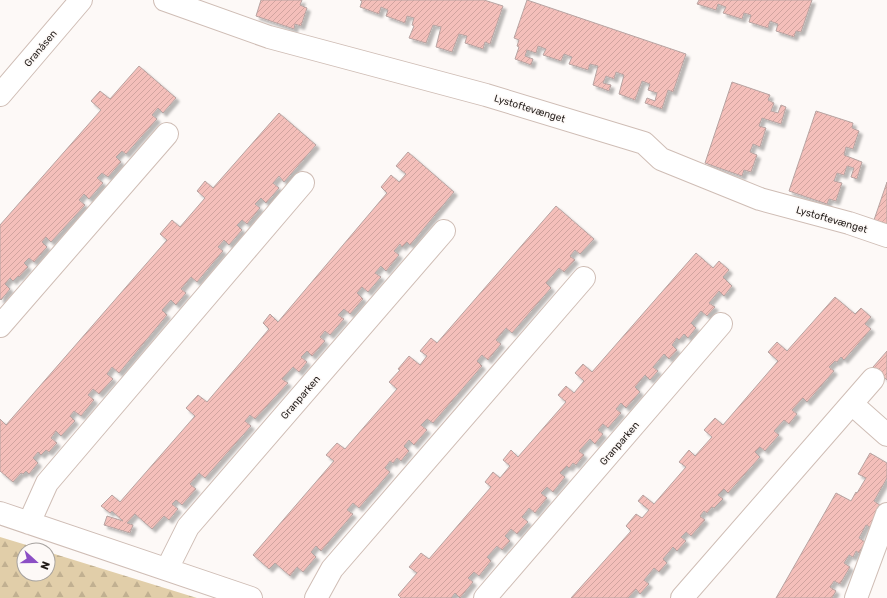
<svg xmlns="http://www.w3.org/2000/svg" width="887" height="598" font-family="Rubik,sans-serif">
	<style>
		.forest { fill: url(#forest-firs) }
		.building { fill: url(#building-hatch); stroke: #b7a3a1; filter: url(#shadow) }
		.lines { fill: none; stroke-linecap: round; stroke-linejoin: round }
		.minor-casing { stroke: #cfbdb5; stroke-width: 24 }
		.minor { stroke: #fff; stroke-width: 22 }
		.labels { text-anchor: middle; stroke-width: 3; stroke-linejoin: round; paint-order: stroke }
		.street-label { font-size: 10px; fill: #221c19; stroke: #fdf9f7 }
	</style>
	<defs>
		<pattern id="forest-firs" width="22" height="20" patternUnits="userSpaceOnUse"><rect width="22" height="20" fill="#e1cea9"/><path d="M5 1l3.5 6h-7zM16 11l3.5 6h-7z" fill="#c1b091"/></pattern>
		<pattern id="building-hatch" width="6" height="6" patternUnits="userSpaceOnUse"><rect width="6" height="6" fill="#f4bfba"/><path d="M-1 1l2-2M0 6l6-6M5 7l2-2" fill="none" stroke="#d1a49f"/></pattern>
		<filter id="shadow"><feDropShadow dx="3.5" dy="3.5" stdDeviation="1" flood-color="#0004"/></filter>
	</defs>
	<rect width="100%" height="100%" fill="#fdf9f7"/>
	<!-- forest -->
	<path class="forest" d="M 0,537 L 43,550 L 24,550 L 24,574 L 48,574 L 48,552 L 197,598 L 0,598 Z"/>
	<!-- building -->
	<path class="building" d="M 261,0 L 302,0 L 300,5 L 307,8 L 301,26 L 295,24 L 294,29 L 256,16 Z
		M 360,0 L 484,0 L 503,6 L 490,44 L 485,42 L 483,49 L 465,43 L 467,36 L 459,34 L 452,52 L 436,47 L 441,27 L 433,25 L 426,43 L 409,38 L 414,26 L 412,25 L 414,18 L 407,16 L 405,23 L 386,16 L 388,10 L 381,7 L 379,14 L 360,7 L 362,1 Z
		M 527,0 L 686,54 L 673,92 L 668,90 L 662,109 L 645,103 L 647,98 L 655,101 L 657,93 L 648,90 L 650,84 L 642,81 L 635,100 L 619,94 L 624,75 L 616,72 L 614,79 L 606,76 L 603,83 L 611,85 L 609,91 L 593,85 L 598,66 L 590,64 L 588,70 L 569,64 L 572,57 L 564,54 L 561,61 L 543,55 L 546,49 L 538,46 L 536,53 L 527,50 L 525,56 L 533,59 L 531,65 L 515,59 L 519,47 L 517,46 L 519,40 L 514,38 Z
		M 699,0 L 812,0 L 801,32 L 796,31 L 794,37 L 776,31 L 778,24 L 770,21 L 768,28 L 749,22 L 751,15 L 744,13 L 742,19 L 723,13 L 726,7 L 718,4 L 716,10 L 697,4 Z
		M 139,66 L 176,98 L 163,113 L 158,108 L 152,115 L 157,119 L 126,154 L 122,151 L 116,157 L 121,162 L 108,177 L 102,173 L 97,178 L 103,183 L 89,199 L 84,194 L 79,200 L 85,205 L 51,242 L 46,237 L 42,242 L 47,247 L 34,262 L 29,258 L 24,263 L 28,267 L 19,277 L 18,276 L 13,281 L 10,278 L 5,284 L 10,289 L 1,300 L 0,299 L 0,225 L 101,110 L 91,101 L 100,91 L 110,99 Z
		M 732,82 L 770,95 L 768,100 L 774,103 L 771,111 L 778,113 L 781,105 L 786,107 L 781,124 L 762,118 L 759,126 L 766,128 L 760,147 L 753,144 L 750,152 L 757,155 L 751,172 L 744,170 L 742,176 L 705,163 Z
		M 816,111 L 853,123 L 852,128 L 859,131 L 853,149 L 846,147 L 844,155 L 862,162 L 857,179 L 851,177 L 854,168 L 847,166 L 844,175 L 837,173 L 834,181 L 842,183 L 836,201 L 829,199 L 827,204 L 789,191 Z
		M 279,113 L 316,145 L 284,182 L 279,176 L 273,183 L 279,188 L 266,203 L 261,198 L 255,204 L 260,208 L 247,224 L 242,220 L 237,225 L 242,230 L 229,245 L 224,240 L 218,247 L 223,251 L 197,282 L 191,277 L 181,289 L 186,293 L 176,305 L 171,300 L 162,310 L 167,315 L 119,373 L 112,367 L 107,374 L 113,379 L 99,394 L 93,389 L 88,395 L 94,400 L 81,416 L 74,411 L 70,416 L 75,421 L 61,436 L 56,431 L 51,438 L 57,443 L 49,452 L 46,450 L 41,455 L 38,452 L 33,458 L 38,463 L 29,474 L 26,471 L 23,474 L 21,473 L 13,482 L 0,471 L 0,419 L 6,425 L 167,240 L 160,234 L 172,220 L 180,227 L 205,198 L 197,191 L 205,181 L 213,188 Z
		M 408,152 L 454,192 L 410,245 L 407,242 L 402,247 L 400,244 L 394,251 L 399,255 L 386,271 L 381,266 L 375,273 L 381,277 L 368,292 L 362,287 L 357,293 L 363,299 L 350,314 L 344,309 L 338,315 L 344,319 L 330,335 L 325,331 L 320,337 L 325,341 L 312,356 L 307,351 L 301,357 L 307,362 L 299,372 L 293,367 L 282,379 L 288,383 L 255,419 L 250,415 L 245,421 L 251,426 L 205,478 L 199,473 L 190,484 L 196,489 L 182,505 L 176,500 L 172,504 L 178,509 L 169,520 L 164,516 L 152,529 L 135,514 L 127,523 L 133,525 L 130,533 L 104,525 L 107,516 L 123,521 L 112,511 L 110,513 L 101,506 L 112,495 L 120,502 L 195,416 L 186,408 L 198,395 L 207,402 L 269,329 L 263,323 L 270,314 L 278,322 L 387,193 L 381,187 L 391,175 L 399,182 L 406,174 L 396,166 Z
		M 887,182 L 887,224 L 874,220 Z
		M 556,206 L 594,239 L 580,254 L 575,250 L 570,256 L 575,260 L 564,272 L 559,268 L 546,283 L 551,288 L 512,333 L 506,328 L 496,340 L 501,344 L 488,360 L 482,355 L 477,361 L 482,366 L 433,423 L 427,419 L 421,425 L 427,430 L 414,445 L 409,440 L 404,446 L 409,451 L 401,461 L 397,458 L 393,463 L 390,461 L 385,468 L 390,472 L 359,508 L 353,503 L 347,510 L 353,514 L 321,551 L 316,546 L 311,552 L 316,557 L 303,572 L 297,567 L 290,576 L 275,563 L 269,569 L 253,555 L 334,461 L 326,455 L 337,443 L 345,449 L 397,389 L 389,382 L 400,370 L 398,369 L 409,356 L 420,365 L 427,356 L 420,351 L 431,338 L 437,343 Z
		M 696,253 L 713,268 L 719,261 L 729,270 L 723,277 L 732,286 L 724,296 L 719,291 L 709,303 L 715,307 L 707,316 L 701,311 L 691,323 L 696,328 L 688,338 L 684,334 L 679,340 L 677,338 L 672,345 L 677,350 L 669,359 L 664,354 L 653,367 L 658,371 L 650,380 L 645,375 L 635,387 L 640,392 L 626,408 L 621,403 L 616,409 L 621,413 L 608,428 L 603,424 L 598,430 L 603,434 L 595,444 L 590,439 L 579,451 L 584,455 L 576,465 L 573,463 L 569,468 L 567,466 L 560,473 L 565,477 L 553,492 L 547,487 L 541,493 L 547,498 L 535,513 L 529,508 L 522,517 L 528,522 L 517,534 L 511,529 L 505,536 L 510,541 L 502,550 L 497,546 L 487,557 L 491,561 L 479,576 L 474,572 L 468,578 L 473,582 L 460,598 L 455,593 L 451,598 L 401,598 L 398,595 L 417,573 L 409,567 L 421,553 L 429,559 L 491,487 L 485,482 L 493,472 L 500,478 L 510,466 L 503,460 L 511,450 L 518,457 L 566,402 L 558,395 L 566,386 L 574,393 L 584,381 L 575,373 L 583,364 L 592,372 Z
		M 835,297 L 855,314 L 861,308 L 871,317 L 865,324 L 871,329 L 844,360 L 841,357 L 837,362 L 835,361 L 829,367 L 834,371 L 807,402 L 803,398 L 792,410 L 797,414 L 789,424 L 784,420 L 774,431 L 779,435 L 765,451 L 760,447 L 755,452 L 760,457 L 728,493 L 724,489 L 718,495 L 723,499 L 714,508 L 712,507 L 707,513 L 704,511 L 700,516 L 705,520 L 691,536 L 686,532 L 681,537 L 686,541 L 677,551 L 673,547 L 663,559 L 667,563 L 659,572 L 654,568 L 644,580 L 649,584 L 640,594 L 636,589 L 628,598 L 571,598 L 631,531 L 626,526 L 636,514 L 642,518 L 649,510 L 638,501 L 643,495 L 654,504 L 686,467 L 679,462 L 689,450 L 695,456 L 712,437 L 704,430 L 715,418 L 723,425 L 778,361 L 768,352 L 777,342 L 787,351 Z
		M 887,351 L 887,380 L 873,367 Z
		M 870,453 L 887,463 L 887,478 L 874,501 L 884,508 L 872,528 L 866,525 L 859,538 L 865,542 L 859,553 L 856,551 L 853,557 L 849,555 L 844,563 L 850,567 L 840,584 L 834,581 L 830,587 L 836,591 L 832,598 L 776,598 L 836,493 L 851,501 L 856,492 L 857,493 L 866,478 L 858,474 Z"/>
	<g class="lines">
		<!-- minor casing -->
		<g class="minor-casing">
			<path id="minor" d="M 165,0 L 269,37 L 486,95 L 644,143 L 661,159 L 760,199 L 849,223 L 887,236
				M 0,95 L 81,0
				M 0,326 L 167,134
				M 852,404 L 887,435
				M 0,513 L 251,598
				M 29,523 L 47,483 L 303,183
				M 167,569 L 188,527 L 444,231
				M 316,598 L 332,569 L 584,278
				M 485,598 L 721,324
				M 682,598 L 873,379
				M 856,598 L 887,514"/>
		</g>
		<!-- minor -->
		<use href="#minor" class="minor"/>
	</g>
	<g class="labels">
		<!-- street labels -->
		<g class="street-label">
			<text transform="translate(40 48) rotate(-50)" y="4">Granåsen</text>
			<text transform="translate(530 108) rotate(17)" y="4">Lystoftevænget</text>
			<text transform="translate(832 219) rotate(16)" y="4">Lystoftevænget</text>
			<text transform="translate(300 397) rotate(-49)" y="4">Granparken</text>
			<text transform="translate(619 443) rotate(-49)" y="4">Granparken</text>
		</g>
	</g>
	<!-- north arrow -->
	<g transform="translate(36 562) rotate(111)"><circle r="19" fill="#fdf9f7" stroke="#a5a19e"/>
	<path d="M0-3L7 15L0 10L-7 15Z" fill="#8c4fc5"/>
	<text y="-6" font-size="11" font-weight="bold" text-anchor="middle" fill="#221c19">N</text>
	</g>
</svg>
